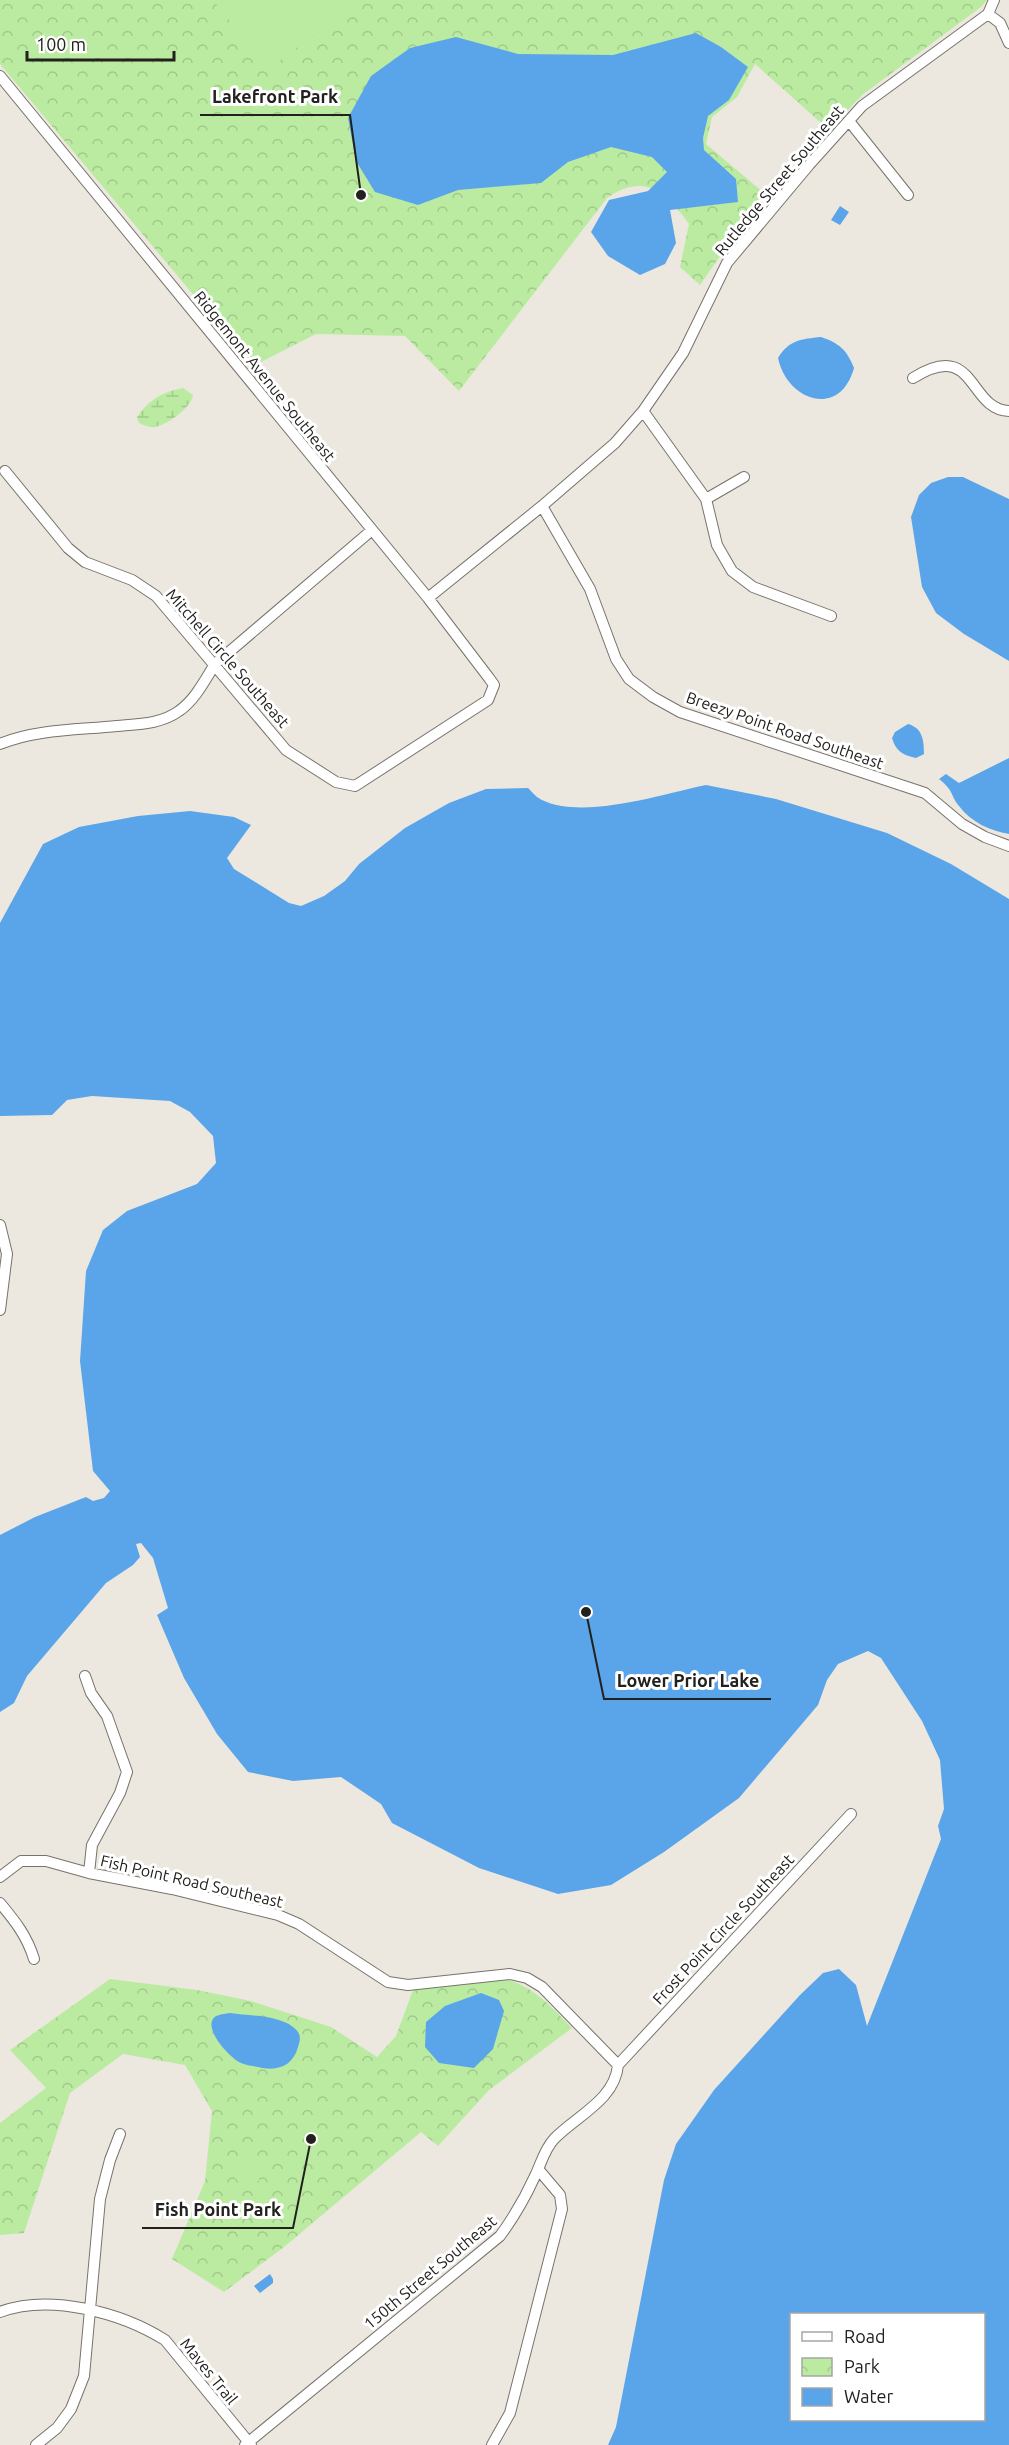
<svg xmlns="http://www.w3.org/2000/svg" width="1009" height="2445" font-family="Ubuntu,sans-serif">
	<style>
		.wetland { fill: url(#wetland-marsh) }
		.park { fill: url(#park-crowns) }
		.garden { fill: #baeba1 }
		.water { fill: #5aa5e9; fill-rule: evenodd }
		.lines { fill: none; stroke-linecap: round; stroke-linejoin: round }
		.minor-casing { stroke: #77736c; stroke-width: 12 }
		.minor { stroke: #fff; stroke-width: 10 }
		.labels { text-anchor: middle; stroke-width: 6; stroke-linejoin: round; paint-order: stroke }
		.street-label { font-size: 16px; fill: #22211e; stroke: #fff }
		.leader { fill: none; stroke: #22211e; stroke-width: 2 }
		.callout-dot { fill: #22211e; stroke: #fff; stroke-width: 2 }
		.callout-label { font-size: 18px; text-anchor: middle; font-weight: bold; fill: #22211e; stroke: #fff; stroke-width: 6; stroke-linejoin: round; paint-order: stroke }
	</style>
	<defs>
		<pattern id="wetland-marsh" width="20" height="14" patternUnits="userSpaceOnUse" patternTransform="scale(1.5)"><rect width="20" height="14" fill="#baeba1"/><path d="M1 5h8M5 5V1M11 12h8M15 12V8" fill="none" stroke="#a0c98a"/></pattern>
		<pattern id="park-crowns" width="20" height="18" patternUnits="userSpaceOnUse" patternTransform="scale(1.5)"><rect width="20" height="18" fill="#baeba1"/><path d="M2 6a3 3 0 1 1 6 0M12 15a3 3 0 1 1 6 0" fill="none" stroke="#a0c98a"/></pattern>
	</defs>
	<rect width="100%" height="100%" fill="#ece8df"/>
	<!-- wetland -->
	<path class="wetland" d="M 183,388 L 193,395 C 192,407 165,427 153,427 C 148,427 143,425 139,423 L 137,417 C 148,400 164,391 183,388 Z"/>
	<!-- park -->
	<path class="park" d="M 0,0 L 987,0 L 981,7 L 862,95 L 829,130 L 755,64 L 737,97 L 712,117 L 706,144 L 764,193 L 700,285 L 680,267 L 689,224 C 666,192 645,172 607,198 L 459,391 L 405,336 L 316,334 L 253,366 L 0,64 Z
		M 110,1979 L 197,1990 L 251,2001 L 331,2027 L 377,2057 L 396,2036 L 413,1990 L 508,1980 C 536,1988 552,2008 572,2028 L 489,2090 L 438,2146 L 421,2132 L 284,2247 L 224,2292 L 172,2259 L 205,2181 L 212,2111 L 185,2065 L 123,2054 L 70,2093 L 24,2233 L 0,2235 L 0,2123 L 46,2088 L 10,2050 Z"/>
	<!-- garden -->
	<path class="garden" d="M 213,0 L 356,0 L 357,1 L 269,69 Z
		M 237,2160 L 260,2161 L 259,2181 L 235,2179 Z"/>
	<!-- water -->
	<path class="water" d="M 696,33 L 721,47 L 748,67 L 729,100 L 708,116 L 703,138 L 704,150 L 736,179 L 738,202 L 670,210 L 676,243 L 665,264 L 640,275 L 608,256 L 591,232 L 609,200 L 648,191 L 667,172 L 652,157 L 611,147 L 568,162 L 541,183 L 458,190 L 418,205 L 375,192 L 356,161 L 348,118 L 371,76 L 410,48 L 456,37 L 518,54 L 613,55 Z
		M 840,206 L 849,212 L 840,225 L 831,220 Z
		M 821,337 C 839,343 847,350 854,368 C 840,419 787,401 778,358 C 789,340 801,339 821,337 Z
		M 948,477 L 963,477 L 1009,499 L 1009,661 L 964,634 L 936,613 L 922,587 L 911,517 L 919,495 L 931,483 Z
		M 908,724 C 923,728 924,741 924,754 L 916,758 C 902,755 896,751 892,738 L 895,732 Z
		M 1009,758 L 1009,834 C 990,831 971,822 959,806 C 949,793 955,792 939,779 L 946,774 L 959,783 Z
		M 706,785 L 776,799 L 887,833 L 951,864 L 1009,899 L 1009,2445 L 608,2445 L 616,2427 L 664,2180 L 676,2144 L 714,2090 L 800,1995 L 823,1973 L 839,1969 L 856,1985 L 867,2026 L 941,1839 L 938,1826 L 944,1809 L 940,1760 L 922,1721 L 881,1658 L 868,1651 L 838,1664 L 827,1680 L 818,1705 L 739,1798 L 664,1852 L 611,1885 L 558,1894 L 479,1868 L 392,1823 L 381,1804 L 341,1777 L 293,1781 L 248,1772 L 217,1734 L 184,1678 L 157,1615 L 168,1608 L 153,1558 L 141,1543 L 136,1544 L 140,1557 L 133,1565 L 106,1583 L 27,1676 L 14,1703 L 0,1712 L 0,1535 L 35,1517 L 86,1497 L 93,1501 L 104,1498 L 110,1491 L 93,1471 L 80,1361 L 86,1271 L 103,1230 L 127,1211 L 197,1184 L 216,1163 L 213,1136 L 190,1112 L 170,1101 L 92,1096 L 67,1100 L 52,1115 L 0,1116 L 0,923 L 43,844 L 79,827 L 138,816 L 190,811 L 234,817 L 251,825 L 227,858 L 234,869 L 289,903 L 301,906 L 324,896 L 345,881 L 359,864 L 405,828 L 449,803 L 486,789 L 528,788 C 532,792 537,798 542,800 C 583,820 663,794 706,785 ZM 792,2314 L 984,2314 L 984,2420 L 792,2420 Z
		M 481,1993 L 499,2000 L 504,2011 L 493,2049 L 474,2068 L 439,2063 L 425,2047 L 426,2022 L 445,2006 Z
		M 230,2013 C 249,2016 278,2015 293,2027 C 301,2033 301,2038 298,2047 C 293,2066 277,2072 258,2067 C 253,2066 246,2065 241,2063 C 230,2058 205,2031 213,2019 C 216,2014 225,2014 230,2013 Z
		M 270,2274 L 273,2279 L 273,2283 L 260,2293 L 254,2286 Z"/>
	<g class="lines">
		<!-- minor casing -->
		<g class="minor-casing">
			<path id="minor" d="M 988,14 L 1000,23 L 1009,43
				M 988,14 L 994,0
				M 0,76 L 428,598 L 489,678 L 494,685 L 488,700 L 355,786 L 336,782 L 286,750 L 156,596 L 132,580 L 85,562 L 68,548 L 5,471
				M 849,121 L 908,195
				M 913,378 C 976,338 968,410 1009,411
				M 643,411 L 706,499 L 717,545 L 732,571 L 753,587 L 831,616
				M 706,499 L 744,477
				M 542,506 L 590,589 L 616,659 L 629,679 L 653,697 L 680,712 L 925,793 L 962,824 L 985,837 L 1009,846
				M 428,598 L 542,506 L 615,443 L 643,411 L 683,353 L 727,263 L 809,165 L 862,106 L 988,14
				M 0,744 C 36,729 79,730 117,726 C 139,724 161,724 179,711 C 195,700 205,680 215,664 L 372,530
				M 0,1225 L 7,1254 L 0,1310
				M 85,1676 L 91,1693 L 107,1716 L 127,1772 L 120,1793 L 92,1845 L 89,1873
				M 0,1877 L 21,1861 L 46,1861 L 89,1873 L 172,1889 L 278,1915 L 299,1924 L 388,1982 L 408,1985 L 510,1974 L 527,1978 L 542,1987 L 618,2065
				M 0,1903 C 15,1921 27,1936 34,1959
				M 618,2065 L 851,1814
				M 0,2312 C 50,2293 122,2313 165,2340 L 251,2445
				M 36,2445 L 57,2428 L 71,2409 L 84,2376 L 100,2199 L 110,2160 L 120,2134
				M 245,2445 L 500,2236 C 514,2217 525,2198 535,2176 C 541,2164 544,2150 554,2139 C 576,2116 615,2100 618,2065
				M 492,2445 L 510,2413 L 562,2209 L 560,2195 L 538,2169"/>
		</g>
		<!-- minor -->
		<use href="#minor" class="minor"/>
	</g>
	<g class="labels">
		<!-- street labels -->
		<g class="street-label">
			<text transform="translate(779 180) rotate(-50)" y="6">Rutledge Street Southeast</text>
			<text transform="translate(265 376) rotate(51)" y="6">Ridgemont Avenue Southeast</text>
			<text transform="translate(228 658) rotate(49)" y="6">Mitchell Circle Southeast</text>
			<text transform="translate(785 730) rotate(19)" y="6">Breezy Point Road Southeast</text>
			<text transform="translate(192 1881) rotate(13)" y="6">Fish Point Road Southeast</text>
			<text transform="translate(723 1929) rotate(-47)" y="6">Frost Point Circle Southeast</text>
			<text transform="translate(430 2272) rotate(-40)" y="6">150th Street Southeast</text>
			<text transform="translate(209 2371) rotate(51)" y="6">Maves Trail</text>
		</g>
	</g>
	<!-- callouts -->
	<path class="leader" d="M361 195L350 115H200M586 1612L604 1699H771M311 2139L293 2228H142"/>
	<g class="callout-dot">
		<circle cx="361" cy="195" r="6"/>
		<circle cx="586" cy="1612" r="6"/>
		<circle cx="311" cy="2139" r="6"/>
	</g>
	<g class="callout-label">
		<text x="275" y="103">Lakefront Park</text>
		<text x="688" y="1687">Lower Prior Lake</text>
		<text x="218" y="2216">Fish Point Park</text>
	</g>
	<!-- legend -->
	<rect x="790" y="2313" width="195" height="108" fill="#ffffff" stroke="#a7a6a5" stroke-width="1.5"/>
	<rect x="802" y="2332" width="30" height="9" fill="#ffffff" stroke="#a7a6a5" stroke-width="1.5"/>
	<text x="844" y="2343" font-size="18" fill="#22211e">Road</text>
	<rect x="802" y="2358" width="30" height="18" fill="url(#park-crowns)" stroke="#a7a6a5" stroke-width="1.5"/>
	<text x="844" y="2373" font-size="18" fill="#22211e">Park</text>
	<rect x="802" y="2388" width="30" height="18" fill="#5aa5e9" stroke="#a7a6a5" stroke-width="1.5"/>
	<text x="844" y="2403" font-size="18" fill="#22211e">Water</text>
	<!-- scale -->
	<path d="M27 51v9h147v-9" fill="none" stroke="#22211e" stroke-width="3"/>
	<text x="36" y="51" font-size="18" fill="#22211e" stroke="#ffffff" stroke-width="4.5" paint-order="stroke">100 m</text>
</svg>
